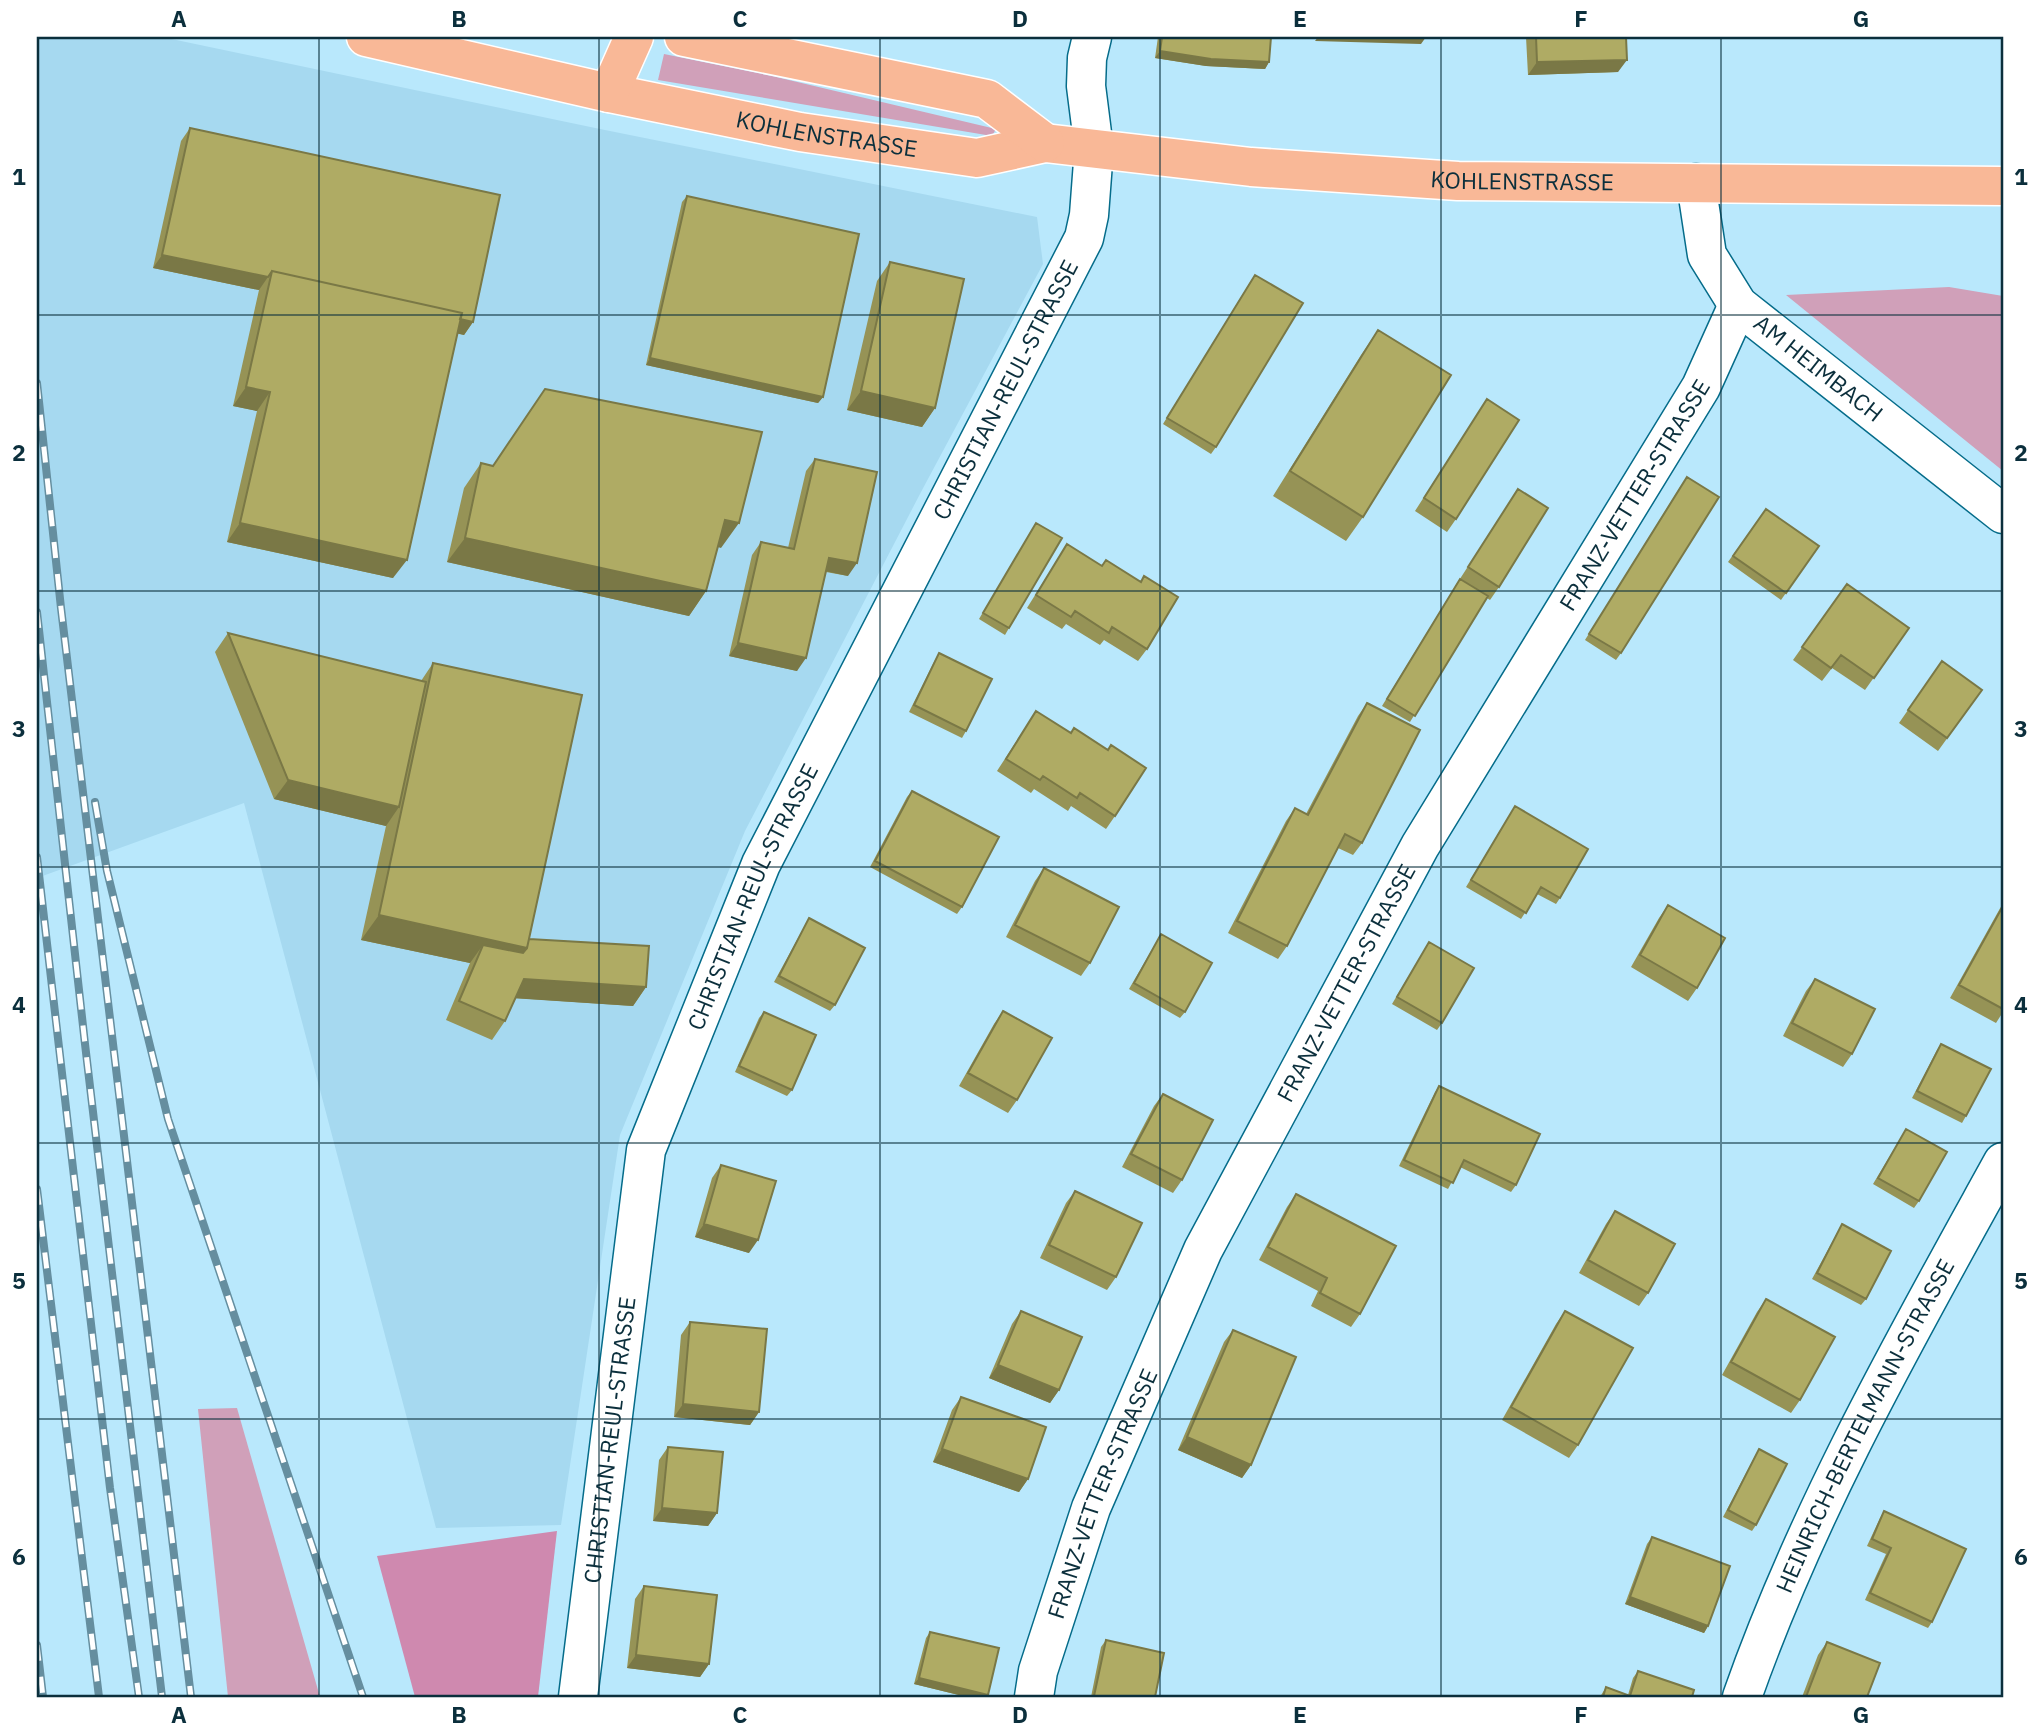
<svg xmlns="http://www.w3.org/2000/svg" width="2040" height="1734" font-family="'IBM Plex Sans',sans-serif">
	<style>
		.built { fill: #a6d9f0 }
		.green { fill: #d0a0b9 }
		.forest { fill: #cf89af }
		.lines { fill: none; stroke-linecap: round; stroke-linejoin: round }
		.minor-casing { stroke: #056c8a; stroke-width: 41 }
		.major-casing { stroke: #fff; stroke-width: 41 }
		.minor { stroke: #fff; stroke-width: 38 }
		.major { stroke: #f9b897; stroke-width: 38 }
		.rail-casing { stroke: #658e9f; stroke-width: 8 }
		.rail { stroke: #fff; stroke-width: 5; stroke-dasharray: 16; stroke-linecap: butt }
		.wall { fill: #969356 }
		.shaded-wall { fill: #7a7846 }
		.building { fill: #afab64; stroke: #7a7846; stroke-width: 2 }
		.grid { fill: none; stroke: #0b2f3c; stroke-width: 2; stroke-opacity: 0.55 }
		.labels { text-anchor: middle; stroke-width: 7; stroke-linejoin: round; paint-order: stroke }
		.street-label { font-size: 23px; fill: #0b2f3c; stroke: #fff }
		.neatline { fill: none; stroke: #0b2f3c; stroke-width: 2.5 }
		.grid-label { font-size: 23px; text-anchor: middle; font-weight: bold; fill: #0b2f3c }
	</style>
	<rect width="100%" height="100%" fill="#b9e8fc"/>
	<!-- built -->
	<path class="built" d="M 37,37 L 162,37 L 600,129 L 1037,217 L 1043,264 L 921,492 L 745,831 L 620,1135 L 561,1525 L 436,1528 L 244,803 L 37,878 Z"/>
	<!-- green -->
	<path class="green" d="M 664,54 L 772,76 L 996,129 L 992,136 L 658,80 Z
		M 1949,287 L 2003,296 L 2003,471 L 1786,295 Z
		M 237,1408 L 320,1697 L 228,1697 L 198,1409 Z"/>
	<!-- forest -->
	<path class="forest" d="M 557,1531 L 538,1697 L 415,1697 L 377,1556 Z"/>
	<g class="lines">
		<!-- minor casing -->
		<g class="minor-casing">
			<g id="minor">
				<path id="s1" d="M 1696,183 L 1707,255 L 1738,305 L 2003,514"/>
				<path id="s2" d="M 578,1697 L 646,1150 L 761,864 L 1084,238 L 1089,215 L 1094,149 L 1086,86 L 1087,58 L 1092,37"/>
				<path id="s3" d="M 1034,1697 L 1038,1671 L 1091,1508 L 1203,1250 L 1420,846 L 1701,387 L 1738,305"/>
				<path id="s4" d="M 1742,1697 C 1808,1509 1907,1336 2003,1162"/>
			</g>
		</g>
		<!-- major casing -->
		<g class="major-casing">
			<g id="major">
				<path id="s5" d="M 366,37 L 609,93 L 800,132 L 977,158 L 1045,143 L 1251,167 L 1458,181 L 2003,186"/>
				<path d="M 684,37 L 987,99 L 1045,143"/>
				<path d="M 609,93 L 634,37"/>
			</g>
		</g>
		<!-- minor -->
		<use href="#minor" class="minor"/>
		<!-- major -->
		<use href="#major" class="major"/>
		<!-- rail casing -->
		<g class="rail-casing">
			<path id="rail" d="M 37,383 L 61,608 L 191,1697
				M 37,612 L 85,1044 L 162,1697
				M 95,802 L 107,871 L 168,1119 L 363,1697
				M 37,857 L 110,1488 L 139,1697
				M 37,1189 L 99,1697
				M 37,1645 L 43,1697"/>
		</g>
		<!-- rail -->
		<use href="#rail" class="rail"/>
	</g>
	<!-- wall -->
	<path class="wall" d="M 1158,37 L 1271,37 L 1269,62 L 1265,69 L 1206,66 L 1155,58 Z
		M 1526,37 L 1626,37 L 1618,72 L 1528,75 Z
		M 190,128 L 473,322 L 464,335 L 457,333 L 393,578 L 227,542 L 257,411 L 233,406 L 259,290 L 153,268 L 181,141 Z
		M 687,196 L 823,397 L 818,403 L 646,365 L 682,202 Z
		M 890,262 L 935,408 L 922,427 L 847,410 L 877,281 Z
		M 1251,281 L 1216,447 L 1211,454 L 1163,424 Z
		M 1378,330 L 1363,517 L 1346,541 L 1273,496 L 1361,355 Z
		M 1487,399 L 1456,519 L 1447,532 L 1415,511 Z
		M 815,459 L 848,576 L 826,572 L 797,671 L 729,656 L 752,555 L 761,542 L 788,548 L 806,471 Z
		M 481,463 L 493,466 L 721,548 L 718,547 L 706,591 L 689,616 L 447,562 L 464,488 Z
		M 1682,484 L 1621,653 L 1616,660 L 1585,640 Z
		M 1518,489 L 1499,587 L 1490,600 L 1487,598 L 1410,722 L 1382,706 L 1456,585 Z
		M 1766,509 L 1819,546 L 1781,600 L 1728,562 Z
		M 1036,523 L 1009,628 L 1005,635 L 979,619 Z
		M 1067,544 L 1147,649 L 1138,661 L 1104,640 L 1100,645 L 1066,624 L 1062,629 L 1027,608 Z
		M 1847,584 L 1909,628 L 1865,690 L 1832,668 L 1822,681 L 1793,660 Z
		M 228,633 L 421,681 L 433,663 L 529,939 L 646,987 L 633,1006 L 515,998 L 505,1021 L 492,1040 L 446,1020 L 470,963 L 361,940 L 386,826 L 274,799 L 215,652 Z
		M 939,653 L 966,731 L 962,738 L 909,712 L 935,660 Z
		M 1942,661 L 1982,690 L 1938,751 L 1899,723 Z
		M 1367,703 L 1362,843 L 1353,855 L 1338,848 L 1287,946 L 1278,959 L 1228,933 L 1286,821 L 1295,808 L 1306,814 L 1358,716 Z
		M 1036,711 L 1115,816 L 1106,829 L 1071,806 L 1068,811 L 1034,789 L 1031,793 L 997,771 Z
		M 912,791 L 962,907 L 957,914 L 870,867 L 907,797 Z
		M 1515,806 L 1560,898 L 1556,904 L 1537,894 L 1521,919 L 1466,887 Z
		M 1044,868 L 1090,963 L 1081,976 L 1006,937 L 1035,881 Z
		M 2003,903 L 2003,1012 L 1996,1023 L 1950,998 Z
		M 1668,905 L 1697,988 L 1688,1001 L 1631,967 L 1659,918 Z
		M 809,918 L 835,1005 L 830,1011 L 774,982 Z
		M 1161,934 L 1185,1012 L 1180,1018 L 1129,989 Z
		M 1429,942 L 1442,1023 L 1437,1030 L 1392,1004 Z
		M 1815,979 L 1852,1054 L 1843,1067 L 1783,1036 L 1806,991 Z
		M 1003,1011 L 1017,1100 L 1008,1113 L 959,1086 L 994,1024 Z
		M 764,1012 L 792,1090 L 787,1096 L 735,1072 L 759,1018 Z
		M 1941,1044 L 1966,1116 L 1962,1123 L 1912,1098 L 1937,1050 Z
		M 1439,1086 L 1516,1185 L 1511,1192 L 1460,1167 L 1448,1189 L 1399,1166 L 1435,1092 Z
		M 1163,1094 L 1182,1180 L 1173,1193 L 1122,1167 L 1154,1106 Z
		M 1906,1129 L 1919,1201 L 1914,1208 L 1873,1184 Z
		M 721,1165 L 749,1253 L 695,1237 L 712,1178 Z
		M 1075,1191 L 1116,1277 L 1107,1290 L 1040,1258 L 1066,1203 Z
		M 1296,1194 L 1360,1314 L 1351,1327 L 1311,1306 L 1318,1291 L 1259,1260 L 1287,1207 Z
		M 1615,1211 L 1648,1293 L 1639,1306 L 1579,1273 L 1606,1224 Z
		M 1842,1224 L 1866,1299 L 1861,1305 L 1812,1279 Z
		M 1766,1299 L 1800,1400 L 1791,1413 L 1722,1375 L 1757,1312 Z
		M 1021,1311 L 1059,1390 L 1050,1403 L 989,1378 L 1012,1324 Z
		M 1565,1311 L 1578,1445 L 1569,1458 L 1502,1420 L 1556,1324 Z
		M 690,1322 L 759,1412 L 750,1425 L 674,1417 L 681,1335 Z
		M 1233,1330 L 1251,1465 L 1242,1478 L 1178,1450 L 1224,1342 Z
		M 961,1397 L 1028,1479 L 1019,1492 L 933,1462 L 952,1410 Z
		M 668,1447 L 717,1513 L 708,1526 L 653,1521 L 659,1460 Z
		M 1759,1449 L 1756,1525 L 1752,1531 L 1723,1517 L 1755,1456 Z
		M 1884,1511 L 1932,1622 L 1928,1628 L 1865,1600 L 1886,1554 L 1867,1546 L 1880,1518 Z
		M 1652,1537 L 1708,1626 L 1704,1633 L 1625,1604 L 1647,1544 Z
		M 644,1586 L 709,1664 L 700,1677 L 627,1668 L 635,1599 Z
		M 930,1632 L 988,1695 L 986,1697 L 967,1697 L 914,1684 L 926,1638 Z
		M 1106,1640 L 1155,1697 L 1091,1697 L 1101,1647 Z
		M 1827,1642 L 1867,1697 L 1802,1697 L 1818,1655 Z
		M 1638,1671 L 1692,1697 L 1600,1697 L 1606,1687 L 1628,1695 L 1633,1678 Z"/>
	<!-- shaded-wall -->
	<path class="shaded-wall" d="M 1318,37 L 1426,37 L 1421,44 L 1315,41 Z
		M 1160,51 L 1269,62 L 1265,69 L 1206,66 L 1155,58 Z
		M 1627,60 L 1618,72 L 1528,75 L 1537,62 Z
		M 162,255 L 268,277 L 259,290 L 153,268 Z
		M 271,278 L 473,322 L 464,335 L 267,292 Z
		M 650,358 L 823,397 L 818,403 L 646,365 Z
		M 246,387 L 270,392 L 257,411 L 233,406 Z
		M 861,391 L 935,408 L 922,427 L 847,410 Z
		M 725,520 L 739,523 L 721,548 L 708,544 Z
		M 240,523 L 407,560 L 393,578 L 227,542 Z
		M 465,538 L 706,591 L 689,616 L 447,562 Z
		M 829,558 L 857,563 L 848,576 L 820,570 Z
		M 738,643 L 806,658 L 797,671 L 729,656 Z
		M 288,780 L 399,807 L 386,826 L 274,799 Z
		M 379,915 L 527,948 L 510,972 L 483,945 L 470,963 L 361,940 Z
		M 524,979 L 646,987 L 633,1006 L 511,998 Z
		M 704,1224 L 758,1240 L 749,1253 L 695,1237 Z
		M 998,1365 L 1059,1390 L 1050,1403 L 989,1378 Z
		M 683,1404 L 759,1412 L 750,1425 L 674,1417 Z
		M 1187,1437 L 1251,1465 L 1242,1478 L 1178,1450 Z
		M 942,1449 L 1028,1479 L 1019,1492 L 933,1462 Z
		M 662,1508 L 717,1513 L 708,1526 L 653,1521 Z
		M 1630,1597 L 1708,1626 L 1704,1633 L 1625,1604 Z
		M 636,1655 L 709,1664 L 700,1677 L 627,1668 Z
		M 919,1678 L 988,1695 L 986,1697 L 967,1697 L 914,1684 Z"/>
	<!-- building -->
	<path class="building" d="M 1162,37 L 1271,37 L 1269,62 L 1211,59 L 1160,51 Z
		M 1536,37 L 1626,37 L 1627,60 L 1537,62 Z
		M 190,128 L 500,195 L 473,322 L 460,319 L 462,313 L 272,271 L 268,277 L 162,255 Z
		M 687,196 L 859,234 L 823,397 L 650,358 Z
		M 890,262 L 964,279 L 935,408 L 861,391 Z
		M 272,271 L 462,313 L 407,560 L 240,523 L 270,392 L 246,387 Z
		M 1255,275 L 1303,303 L 1216,447 L 1167,418 Z
		M 1378,330 L 1451,375 L 1363,517 L 1290,471 Z
		M 545,389 L 762,432 L 739,523 L 725,520 L 706,591 L 465,538 L 481,463 L 493,466 Z
		M 1487,399 L 1519,420 L 1456,519 L 1424,498 Z
		M 815,459 L 877,472 L 857,563 L 829,558 L 806,658 L 738,643 L 761,542 L 794,549 Z
		M 1687,477 L 1719,497 L 1621,653 L 1589,634 Z
		M 1518,489 L 1548,508 L 1499,587 L 1468,567 Z
		M 1766,509 L 1819,546 L 1786,593 L 1733,556 Z
		M 1036,523 L 1062,538 L 1009,628 L 983,613 Z
		M 1067,544 L 1102,566 L 1106,560 L 1141,582 L 1144,576 L 1178,597 L 1147,649 L 1112,627 L 1109,633 L 1075,611 L 1071,617 L 1036,595 Z
		M 1460,579 L 1488,596 L 1415,716 L 1387,699 Z
		M 1847,584 L 1909,628 L 1874,678 L 1841,655 L 1831,668 L 1802,647 Z
		M 228,633 L 426,682 L 399,807 L 288,780 Z
		M 939,653 L 992,679 L 966,731 L 914,705 Z
		M 1942,661 L 1982,690 L 1947,738 L 1908,710 Z
		M 433,663 L 582,695 L 527,948 L 379,915 Z
		M 1367,703 L 1420,730 L 1362,843 L 1345,834 L 1287,946 L 1237,921 L 1295,808 L 1308,815 Z
		M 1036,711 L 1071,733 L 1074,728 L 1108,750 L 1111,745 L 1146,768 L 1115,816 L 1080,793 L 1077,798 L 1043,776 L 1040,780 L 1006,759 Z
		M 912,791 L 999,837 L 962,907 L 875,861 Z
		M 1515,806 L 1588,849 L 1560,898 L 1541,887 L 1526,913 L 1471,880 Z
		M 1044,868 L 1119,907 L 1090,963 L 1015,925 Z
		M 1668,905 L 1725,938 L 1697,988 L 1640,955 Z
		M 2003,906 L 2003,1009 L 1959,985 Z
		M 809,918 L 865,948 L 835,1005 L 779,976 Z
		M 1161,934 L 1212,963 L 1185,1012 L 1134,983 Z
		M 529,939 L 649,946 L 646,987 L 524,979 L 505,1021 L 459,1001 L 483,945 L 523,953 L 527,948 Z
		M 1429,942 L 1474,968 L 1442,1023 L 1397,997 Z
		M 1815,979 L 1875,1009 L 1852,1054 L 1792,1023 Z
		M 1003,1011 L 1052,1038 L 1017,1100 L 968,1073 Z
		M 764,1012 L 816,1035 L 792,1090 L 739,1066 Z
		M 1941,1044 L 1991,1069 L 1966,1116 L 1917,1091 Z
		M 1439,1086 L 1540,1134 L 1516,1185 L 1464,1160 L 1453,1183 L 1404,1160 Z
		M 1163,1094 L 1213,1120 L 1182,1180 L 1131,1154 Z
		M 1906,1129 L 1947,1152 L 1919,1201 L 1878,1178 Z
		M 721,1165 L 776,1181 L 758,1240 L 704,1224 Z
		M 1075,1191 L 1142,1223 L 1116,1277 L 1049,1245 Z
		M 1296,1194 L 1396,1246 L 1360,1314 L 1320,1293 L 1327,1278 L 1268,1247 Z
		M 1615,1211 L 1675,1244 L 1648,1293 L 1588,1260 Z
		M 1842,1224 L 1891,1251 L 1866,1299 L 1817,1273 Z
		M 1766,1299 L 1835,1337 L 1800,1400 L 1731,1362 Z
		M 1021,1311 L 1082,1337 L 1059,1390 L 998,1365 Z
		M 1565,1311 L 1633,1348 L 1578,1445 L 1511,1407 Z
		M 690,1322 L 767,1329 L 759,1412 L 683,1404 Z
		M 1233,1330 L 1296,1357 L 1251,1465 L 1187,1437 Z
		M 961,1397 L 1046,1427 L 1028,1479 L 942,1449 Z
		M 668,1447 L 723,1452 L 717,1513 L 662,1508 Z
		M 1759,1449 L 1787,1464 L 1756,1525 L 1728,1510 Z
		M 1884,1511 L 1966,1549 L 1932,1622 L 1870,1593 L 1891,1548 L 1872,1539 Z
		M 1652,1537 L 1730,1566 L 1708,1626 L 1630,1597 Z
		M 644,1586 L 717,1595 L 709,1664 L 636,1655 Z
		M 930,1632 L 999,1648 L 988,1695 L 919,1678 Z
		M 1106,1640 L 1164,1653 L 1155,1697 L 1100,1697 L 1094,1696 Z
		M 1827,1642 L 1880,1663 L 1867,1697 L 1806,1697 Z
		M 1638,1671 L 1694,1690 L 1692,1697 L 1603,1697 L 1606,1687 L 1630,1696 Z"/>
	<!-- grid -->
	<path class="grid" d="M 319,37 L 319,1697M 599,37 L 599,1697M 880,37 L 880,1697M 1160,37 L 1160,1697M 1441,37 L 1441,1697M 1721,37 L 1721,1697M 37,315 L 2003,315M 37,591 L 2003,591M 37,867 L 2003,867M 37,1143 L 2003,1143M 37,1419 L 2003,1419"/>
	<g class="labels">
		<!-- street labels -->
		<g class="street-label">
			<text dy="8" stroke="none"><textPath href="#s5" startOffset="471">KOHLENSTRASSE</textPath></text>
			<text dy="8" stroke="none"><textPath href="#s5" startOffset="1172">KOHLENSTRASSE</textPath></text>
			<text dy="8" stroke="none"><textPath href="#s1" startOffset="234">AM HEIMBACH</textPath></text>
			<text dy="8" stroke="none"><textPath href="#s2" startOffset="1393">CHRISTIAN-REUL-STRASSE</textPath></text>
			<text dy="8" stroke="none"><textPath href="#s3" startOffset="1349">FRANZ-VETTER-STRASSE</textPath></text>
			<text dy="8" stroke="none"><textPath href="#s2" startOffset="826">CHRISTIAN-REUL-STRASSE</textPath></text>
			<text dy="8" stroke="none"><textPath href="#s3" startOffset="782">FRANZ-VETTER-STRASSE</textPath></text>
			<text dy="8" stroke="none"><textPath href="#s4" startOffset="298">HEINRICH-BERTELMANN-STRASSE</textPath></text>
			<text dy="8" stroke="none"><textPath href="#s2" startOffset="259">CHRISTIAN-REUL-STRASSE</textPath></text>
			<text dy="8" stroke="none"><textPath href="#s3" startOffset="215">FRANZ-VETTER-STRASSE</textPath></text>
		</g>
	</g>
	<!-- border -->
	<rect width="2040" height="1734" fill="none" stroke="#ffffff" stroke-width="77"/>
	<rect x="38" y="38" width="1964" height="1658" class="neatline"/>
	<g class="grid-label">
		<text x="179" y="27">A</text>
		<text x="459" y="27">B</text>
		<text x="740" y="27">C</text>
		<text x="1020" y="27">D</text>
		<text x="1300" y="27">E</text>
		<text x="1581" y="27">F</text>
		<text x="1861" y="27">G</text>
		<text x="19" y="185">1</text>
		<text x="2021" y="185">1</text>
		<text x="19" y="461">2</text>
		<text x="2021" y="461">2</text>
		<text x="19" y="737">3</text>
		<text x="2021" y="737">3</text>
		<text x="19" y="1013">4</text>
		<text x="2021" y="1013">4</text>
		<text x="19" y="1289">5</text>
		<text x="2021" y="1289">5</text>
		<text x="19" y="1565">6</text>
		<text x="2021" y="1565">6</text>
		<text x="179" y="1723">A</text>
		<text x="459" y="1723">B</text>
		<text x="740" y="1723">C</text>
		<text x="1020" y="1723">D</text>
		<text x="1300" y="1723">E</text>
		<text x="1581" y="1723">F</text>
		<text x="1861" y="1723">G</text>
	</g>
</svg>
